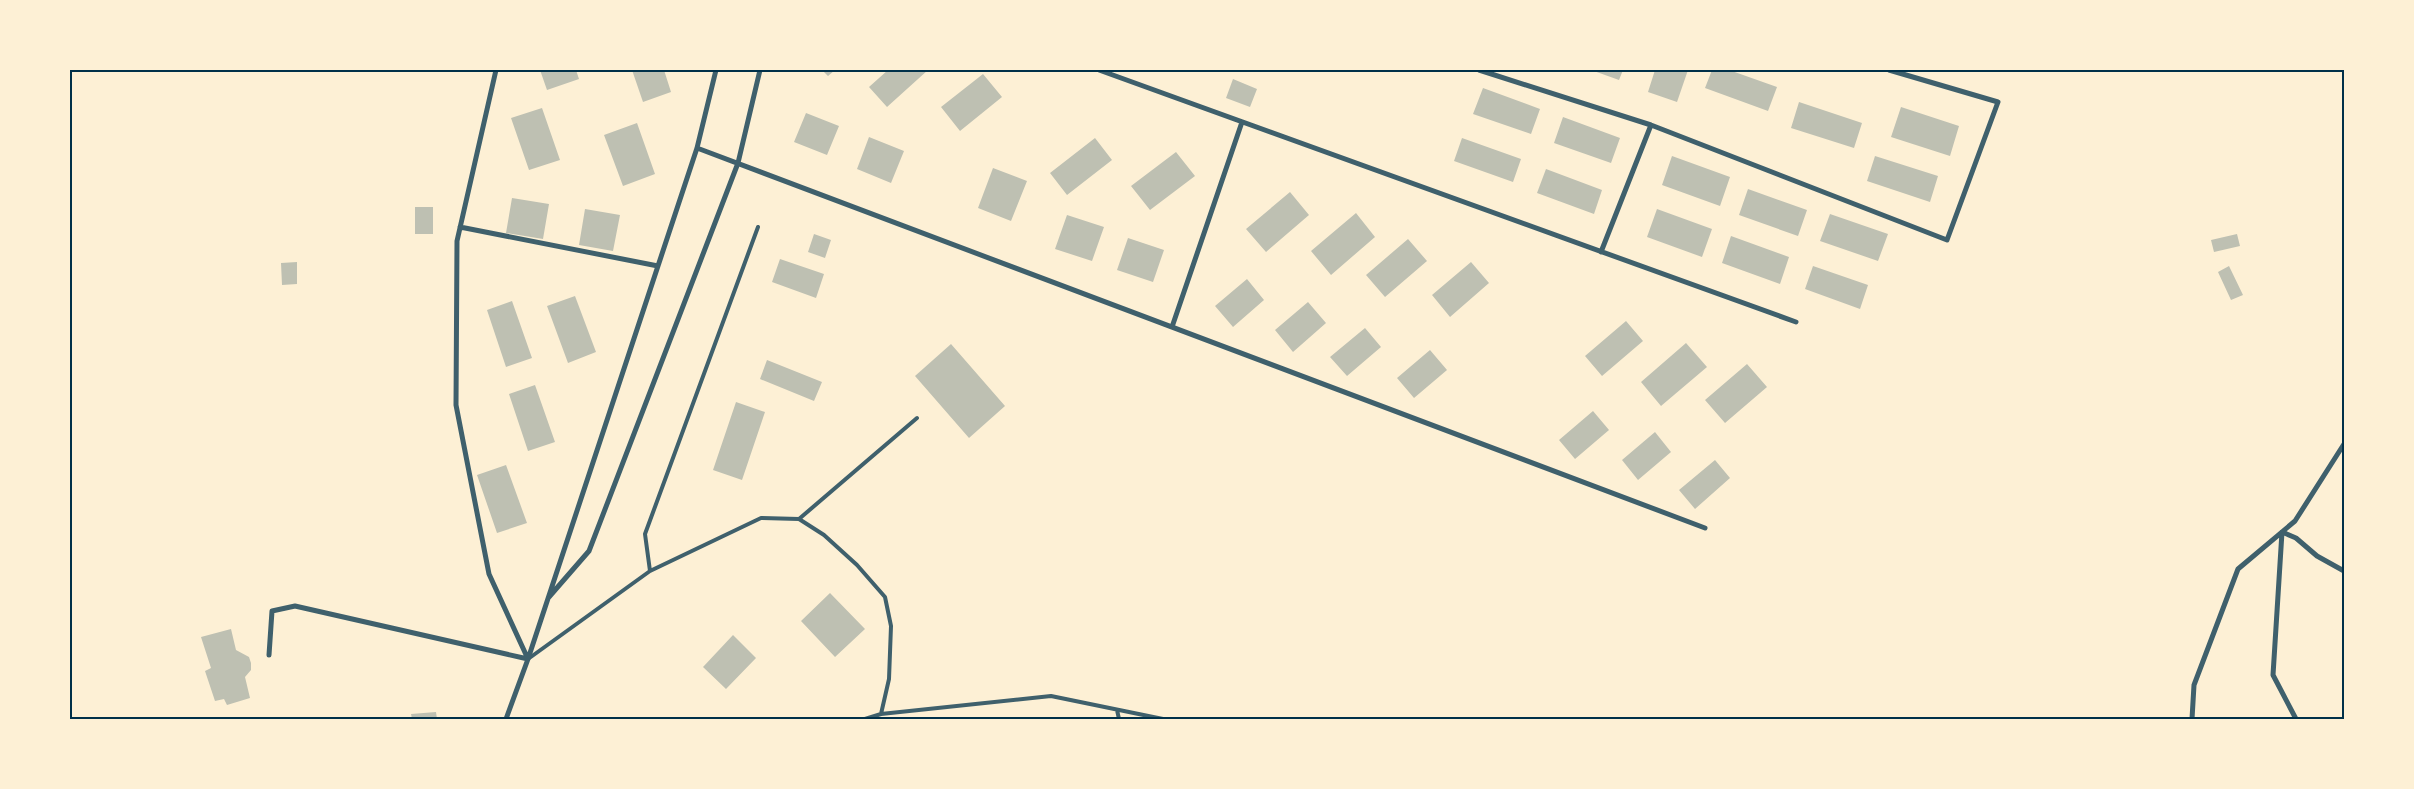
<svg xmlns="http://www.w3.org/2000/svg" width="2414" height="789" font-family="Jost,sans-serif">
	<style>
		.building { fill: #bec0b2 }
		.lines { fill: none; stroke-linecap: round; stroke-linejoin: round }
		.service { stroke: #3f606c; stroke-width: 4 }
		.minor { stroke: #3f606c; stroke-width: 5 }
		.neatline { fill: none; stroke: #003049; stroke-width: 2 }
	</style>
	<rect width="100%" height="100%" fill="#fdf0d5"/>
	<!-- building -->
	<path class="building" d="M 540,70 L 576,70 L 579,79 L 547,90 Z
		M 632,70 L 664,70 L 671,92 L 643,102 Z
		M 822,70 L 835,70 L 828,76 Z
		M 888,70 L 928,70 L 887,107 L 869,87 Z
		M 1591,70 L 1623,70 L 1619,80 Z
		M 1655,70 L 1688,70 L 1677,102 L 1648,92 Z
		M 1712,70 L 1729,70 L 1777,87 L 1768,111 L 1705,88 Z
		M 983,74 L 1002,97 L 960,131 L 941,107 Z
		M 1233,79 L 1257,89 L 1250,107 L 1226,98 Z
		M 1483,88 L 1540,109 L 1531,134 L 1473,114 Z
		M 1799,102 L 1862,123 L 1854,148 L 1791,128 Z
		M 1901,107 L 1959,126 L 1950,156 L 1891,137 Z
		M 542,108 L 560,160 L 529,170 L 511,118 Z
		M 806,113 L 839,126 L 827,155 L 794,142 Z
		M 1563,117 L 1620,138 L 1611,163 L 1554,143 Z
		M 637,123 L 655,174 L 623,186 L 604,135 Z
		M 869,137 L 904,151 L 891,183 L 857,169 Z
		M 1095,138 L 1112,160 L 1067,195 L 1050,173 Z
		M 1462,138 L 1521,159 L 1513,182 L 1454,161 Z
		M 1176,152 L 1195,176 L 1150,210 L 1131,186 Z
		M 1672,156 L 1730,177 L 1720,206 L 1662,185 Z
		M 1875,156 L 1938,176 L 1930,202 L 1867,181 Z
		M 993,168 L 1027,181 L 1011,221 L 978,208 Z
		M 1546,169 L 1602,190 L 1594,214 L 1537,193 Z
		M 1748,189 L 1807,210 L 1798,236 L 1739,215 Z
		M 1290,192 L 1309,215 L 1266,252 L 1246,229 Z
		M 512,198 L 549,204 L 543,239 L 506,233 Z
		M 415,207 L 433,207 L 433,234 L 415,234 Z
		M 585,209 L 620,215 L 613,251 L 579,245 Z
		M 1657,209 L 1712,229 L 1702,257 L 1647,237 Z
		M 1356,213 L 1375,237 L 1331,275 L 1311,251 Z
		M 1830,214 L 1888,234 L 1878,261 L 1820,241 Z
		M 1067,215 L 1104,227 L 1092,261 L 1055,249 Z
		M 814,234 L 831,240 L 825,258 L 808,252 Z
		M 2237,234 L 2240,246 L 2214,252 L 2211,240 Z
		M 1731,236 L 1789,257 L 1780,284 L 1722,263 Z
		M 1128,238 L 1164,250 L 1153,282 L 1117,270 Z
		M 1408,239 L 1427,261 L 1385,297 L 1366,275 Z
		M 780,259 L 824,274 L 816,298 L 772,282 Z
		M 297,262 L 297,284 L 282,285 L 281,263 Z
		M 1471,262 L 1489,283 L 1450,317 L 1432,295 Z
		M 1813,266 L 1868,285 L 1860,309 L 1805,289 Z
		M 2229,266 L 2243,295 L 2231,300 L 2218,272 Z
		M 1247,279 L 1264,300 L 1233,327 L 1215,306 Z
		M 575,296 L 596,352 L 568,363 L 547,306 Z
		M 512,301 L 532,358 L 506,367 L 487,310 Z
		M 1308,302 L 1326,323 L 1293,352 L 1275,330 Z
		M 1626,321 L 1643,341 L 1602,376 L 1585,356 Z
		M 1365,328 L 1381,347 L 1347,376 L 1330,357 Z
		M 1686,343 L 1707,367 L 1661,406 L 1641,382 Z
		M 951,344 L 1005,406 L 969,438 L 915,376 Z
		M 1430,350 L 1447,370 L 1414,398 L 1397,378 Z
		M 767,360 L 822,382 L 814,401 L 760,379 Z
		M 1747,364 L 1767,387 L 1725,423 L 1705,400 Z
		M 535,385 L 555,442 L 528,451 L 509,394 Z
		M 736,402 L 765,412 L 742,480 L 713,470 Z
		M 1593,411 L 1609,430 L 1575,459 L 1559,440 Z
		M 1655,432 L 1671,452 L 1638,480 L 1622,460 Z
		M 1715,460 L 1730,478 L 1695,509 L 1679,490 Z
		M 506,465 L 527,523 L 497,533 L 477,475 Z
		M 830,593 L 865,629 L 835,657 L 801,621 Z
		M 231,629 L 236,650 L 249,657 L 251,663 L 251,670 L 245,677 L 250,698 L 227,705 L 224,699 L 215,701 L 205,671 L 211,668 L 201,637 Z
		M 733,635 L 756,658 L 726,689 L 703,667 Z
		M 436,712 L 437,719 L 412,719 L 411,714 Z"/>
	<g class="lines">
		<!-- service -->
		<path class="service" d="M 799,519 L 917,418
			M 650,571 L 645,534 L 758,227
			M 528,659 L 650,571 L 761,518 L 799,519 L 824,535 L 857,565 L 885,597 L 891,626 L 889,679 L 881,714
			M 1117,710 L 1119,719
			M 865,719 L 881,714 L 1051,696 L 1163,719"/>
		<!-- minor -->
		<path class="minor" d="M 496,70 L 457,241 L 456,405 L 489,574 L 528,659 L 506,719
			M 1099,70 L 1796,322
			M 1479,70 L 1651,125 L 1947,240 L 1998,102 L 1889,70
			M 697,148 L 1705,528
			M 460,227 L 658,266
			M 1601,252 L 1651,125
			M 1172,327 L 1242,122
			M 549,597 L 589,551 L 738,163 L 760,70
			M 269,655 L 272,611 L 295,606 L 528,659 L 697,148 L 716,70
			M 2192,719 L 2194,685 L 2238,569 L 2295,521 L 2344,444
			M 2296,719 L 2273,675 L 2282,532 L 2296,538 L 2317,556 L 2344,571"/>
	</g>
	<!-- border -->
	<rect width="2414" height="789" fill="none" stroke="#fdf0d5" stroke-width="142"/>
	<rect x="71" y="71" width="2272" height="647" class="neatline"/>
</svg>
